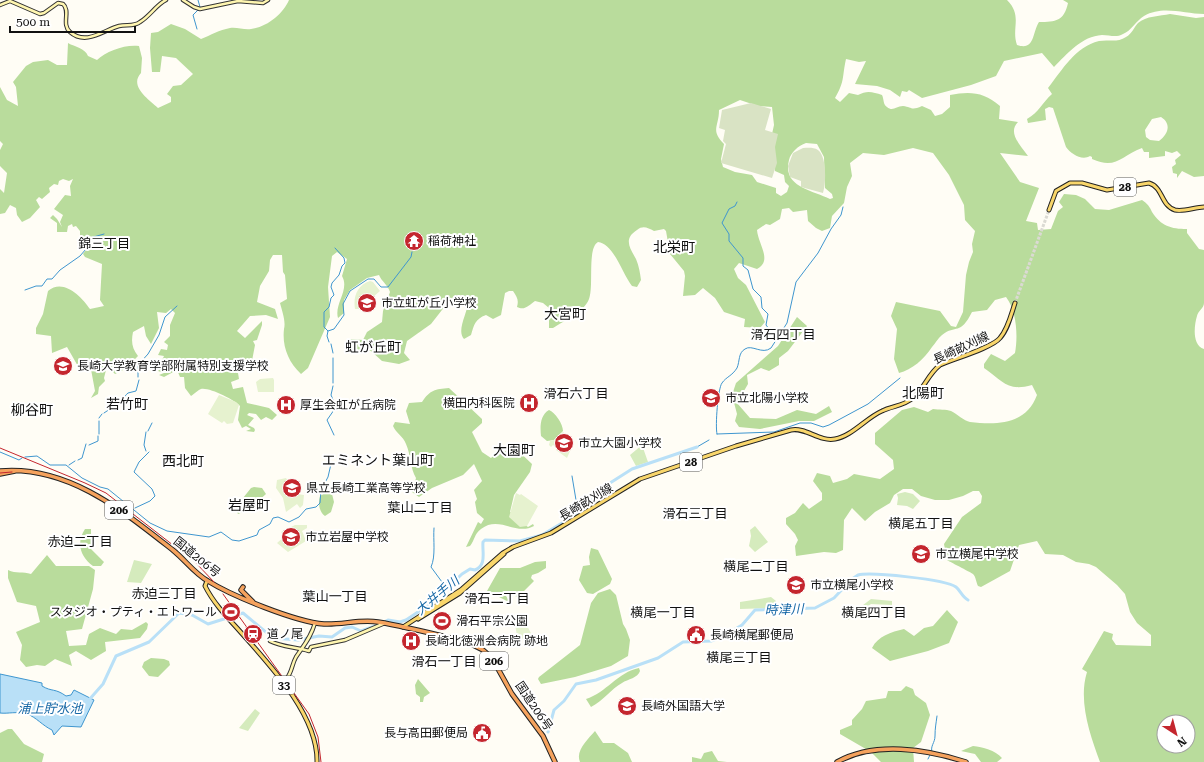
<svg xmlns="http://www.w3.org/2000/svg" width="1204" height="762" font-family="'Roboto Serif','Noto Sans JP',serif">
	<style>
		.green { fill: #d5ebbd }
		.forest { fill: #b9dc9c; fill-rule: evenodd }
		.cemetery { fill: #d9e3c4 }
		.pitch { fill: #e6f2cf }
		.water { fill: #b9e0f7; stroke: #3f96cf }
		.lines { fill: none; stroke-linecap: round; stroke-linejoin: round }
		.stream { stroke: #3f96cf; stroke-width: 1 }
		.river { stroke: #b9e0f7; stroke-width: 3 }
		.primary-tunnel { stroke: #dbdad3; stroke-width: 3; stroke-dasharray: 3 1.5; stroke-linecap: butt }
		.secondary-casing { stroke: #333; stroke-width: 4.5 }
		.primary-casing { stroke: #222; stroke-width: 5 }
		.highway-casing { stroke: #222; stroke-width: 5.5 }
		.secondary { stroke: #fff6b0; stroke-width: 2.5 }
		.primary { stroke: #f9d66b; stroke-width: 3 }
		.highway { stroke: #f5a25d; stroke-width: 3.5 }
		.tram { stroke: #c4262e; stroke-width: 1 }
		.rail { stroke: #c4262e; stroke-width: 1 }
		.secondary-bridge-casing { stroke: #333; stroke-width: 4.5; stroke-linecap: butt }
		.secondary-bridge { stroke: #fff6b0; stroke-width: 2.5 }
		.labels { text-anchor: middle; stroke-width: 4; stroke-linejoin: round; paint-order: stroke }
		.shield { fill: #fff; stroke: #585858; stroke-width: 1 }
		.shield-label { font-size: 11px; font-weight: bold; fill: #111 }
		.poi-label { font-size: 12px; fill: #111; stroke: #fff; text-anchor: start }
		.street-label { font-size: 12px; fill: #111; stroke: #fff }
		.neighbourhood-label { font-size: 13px; fill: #111; stroke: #fff }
		.water-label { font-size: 13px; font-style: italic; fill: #1768a6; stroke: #fff }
		.quarter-label { font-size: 14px; fill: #111; stroke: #fff }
	</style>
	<rect width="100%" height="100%" fill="#fffdf5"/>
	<!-- green -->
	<path class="green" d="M 642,445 L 648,462 L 636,466 L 630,455 Z
		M 905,492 L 913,494 L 920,501 L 913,509 L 907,506 L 897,505 L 898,498 L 897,494 Z
		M 755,526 L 768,542 L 755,552 L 749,546 L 751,536 L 750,530 Z
		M 134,560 L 152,564 L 141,583 L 127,582 Z
		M 771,597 L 776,601 L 777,608 L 740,609 L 740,602 Z
		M 871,599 L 892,601 L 892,605 L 871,604 L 848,620 L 846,618 Z
		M 255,709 L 260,713 L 248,731 L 239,728 Z"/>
	<!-- forest -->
	<path class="forest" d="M 289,0 L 1007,0 C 1023,16 1011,28 1017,45 C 1035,51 1032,33 1039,22 C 1056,22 1064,21 1068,3 L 1063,0 L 1204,0 L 1204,14 C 1184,14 1163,5 1144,16 C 1136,21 1131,31 1123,34 C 1116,38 1110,35 1102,35 C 1082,36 1067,54 1054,67 L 1042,53 L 1004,61 L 996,76 L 971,85 L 922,98 L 909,90 L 907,92 L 902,91 L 900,97 L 890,90 L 877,86 L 855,84 L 866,61 L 859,62 L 846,59 C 842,77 845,81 835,98 L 840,102 L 849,93 L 858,95 C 867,90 873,92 882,95 C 884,99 883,105 887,107 C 893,112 896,106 903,106 C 912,107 911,111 922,106 L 931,110 L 935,116 L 942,114 L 950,107 L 950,95 C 970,91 984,92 1000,106 L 999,119 L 1018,122 C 1007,133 1021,146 1028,156 L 1000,153 L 1020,182 L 1039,188 L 1026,221 L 1037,223 L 1038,230 L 1051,229 L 1058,211 L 1063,207 L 1059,202 L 1064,194 L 1076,195 L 1085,199 L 1095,209 L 1109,210 L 1142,200 C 1147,203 1150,207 1152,212 C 1161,226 1171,229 1187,229 L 1187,233 L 1199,249 L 1204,250 C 1204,268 1204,285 1204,303 C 1204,308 1198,311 1197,316 C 1194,326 1192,345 1204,349 L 1204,762 L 1100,762 C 1090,735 1078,701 1087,672 L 1082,669 L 1104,631 L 1113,634 L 1112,639 L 1116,645 L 1151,646 L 1151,635 L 1137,623 L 1130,612 L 1125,594 L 1117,585 L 1096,567 L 1089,564 L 1076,562 L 1063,555 L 1045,554 L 1037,541 L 1019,545 L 1010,571 L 981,587 L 978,586 C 976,582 976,577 973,574 C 972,573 952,563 947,560 L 944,544 L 962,517 L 981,503 L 982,496 L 979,491 L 973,491 L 963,496 L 949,500 L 935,500 L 921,496 L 912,489 L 903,489 L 894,495 L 890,503 L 875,512 L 865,521 L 852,508 L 844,520 L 843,550 L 836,553 L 824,552 L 796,556 L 795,546 L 798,540 L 795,534 L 786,524 L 786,518 L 795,513 L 803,503 L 809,509 L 822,500 L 822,493 L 813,481 L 817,473 L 830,476 L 833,483 L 847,479 L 854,474 L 880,479 L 894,469 L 893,460 L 875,444 L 875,433 L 902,410 L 914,407 L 928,412 L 933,409 C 939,410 946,409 951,411 C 957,414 964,421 970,422 C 997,425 1026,425 1037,395 L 1032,385 C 1007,392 1003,381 984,368 L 984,364 L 991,354 L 1005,361 L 1015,353 C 1018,337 1017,311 1006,297 L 995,300 L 987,310 L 972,312 C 960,336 956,324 942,335 C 938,338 935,344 932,347 C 924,359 912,370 899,373 L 894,359 L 897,329 L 891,316 L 896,302 L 940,311 L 951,326 L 956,327 L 963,312 L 966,275 L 969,262 L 973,252 L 972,244 L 975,231 L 965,220 L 964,205 L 949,175 L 933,153 L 913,148 L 884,155 L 863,153 L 850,163 L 852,176 L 847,187 L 844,203 L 832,216 L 830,228 L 822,231 L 816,228 L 808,221 L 807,210 L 793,212 L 789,208 L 782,209 L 780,219 L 770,225 L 766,224 L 757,230 C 758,244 773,261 757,269 L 739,263 L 734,269 L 738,278 L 746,285 L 765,322 L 760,328 L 744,327 L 745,319 L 724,312 L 715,298 L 703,288 L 695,295 L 683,296 L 685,276 L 684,271 L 670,254 L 666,231 L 664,229 L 654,231 C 648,228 643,225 637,230 C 623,239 630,248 636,259 C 639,266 640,273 641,280 L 637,287 L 632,286 C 623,275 614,244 598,242 C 587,248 594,286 589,299 C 584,312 564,321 553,328 L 549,328 L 549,308 L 543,303 L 535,301 C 529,305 525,311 517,307 C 519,300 517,297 513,291 L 509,291 L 505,293 L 501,315 L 493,319 L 486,315 C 475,319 474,325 471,335 L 464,339 C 456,330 468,313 468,301 L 465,296 L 458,295 L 449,301 L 431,324 L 407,341 L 404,353 L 410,360 L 399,364 L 382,361 L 371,351 L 359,350 L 347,343 L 350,339 L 363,340 L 367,332 L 382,322 L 383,311 L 390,292 C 388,285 382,282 379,275 L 367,278 L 350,290 L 344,300 L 344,313 L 338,318 C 334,304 350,290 342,276 L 347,259 L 337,252 L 332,256 L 328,287 L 330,317 L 308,368 L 301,374 C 288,362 282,346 284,329 C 286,321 282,311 280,303 L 287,299 L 285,275 L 283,272 L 282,255 L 273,255 L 270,260 L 269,271 L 260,286 L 257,302 L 275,309 L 278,319 L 266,315 L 250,316 L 237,331 L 245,338 L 262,321 L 262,325 L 257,340 L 253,341 L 255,345 L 251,366 L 241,369 L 238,373 L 239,379 L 231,382 L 233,389 L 243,387 L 247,403 L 269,408 L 277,415 L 272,420 L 266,417 L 261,420 L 256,414 L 249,413 L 247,415 L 254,418 L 248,425 L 254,428 L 255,430 L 254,432 L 246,431 L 251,429 L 246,426 L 242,428 L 238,420 L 240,406 C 235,400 209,387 201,389 C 198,390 194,394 191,396 L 185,388 L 184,377 L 180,377 L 177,370 L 164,377 L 159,375 L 164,373 L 158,371 L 161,368 L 171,369 L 173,366 L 169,362 L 161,362 L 164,356 L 158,355 L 161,349 L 167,350 L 168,345 L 164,342 L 170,336 L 170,325 L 175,313 L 171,309 L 166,313 L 157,312 L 159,328 L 151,344 L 146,336 L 144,326 L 133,332 C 131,342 132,348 138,356 L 125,369 L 115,374 L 107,366 L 104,378 L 105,381 L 99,387 L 98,394 L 91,398 L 95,391 L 90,364 L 81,361 L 79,368 L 67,347 L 52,353 L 51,336 L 36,334 L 36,328 L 43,314 L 48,291 C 63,278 81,296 90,309 L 104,306 L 100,300 L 102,264 L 85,257 L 83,254 L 92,242 L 80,235 L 80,231 L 76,226 L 73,227 L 72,224 L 68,226 L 67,232 L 57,232 L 57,223 L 50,218 L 53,215 L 57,219 L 62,227 L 60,222 L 63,215 L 54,209 L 65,195 L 71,196 L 70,186 L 73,179 L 69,181 L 63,179 L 59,181 L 58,185 L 54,184 L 49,188 L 50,192 L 42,199 L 39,197 L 36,200 L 40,207 L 30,218 L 22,222 L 17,215 L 16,208 L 10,205 L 5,213 L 0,214 L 0,189 L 4,193 L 7,173 L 0,166 L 0,150 L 3,144 L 0,141 L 0,87 L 7,100 L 18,106 L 16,87 L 13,82 L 26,66 L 33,62 L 48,60 L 57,65 L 67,65 L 68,43 C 75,47 85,48 88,56 L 97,60 C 106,51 126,44 139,46 L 142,58 L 141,73 C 129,86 148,99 158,108 L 171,102 L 171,97 L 167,94 L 173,86 L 181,85 L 193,74 L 176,58 L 162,56 L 160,72 L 152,72 L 150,48 L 151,33 L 158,32 L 171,24 L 185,29 L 201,39 C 211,35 219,30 230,28 C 237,27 244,30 251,29 C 267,27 283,14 289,0 ZM 740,100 L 758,106 L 772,107 L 774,125 L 772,134 L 775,171 L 784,175 L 785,182 L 789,186 L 787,192 L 781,196 L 776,193 L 776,188 L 757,182 L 752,175 L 735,172 L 723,167 L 721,159 L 724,144 C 710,130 719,127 719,110 ZM 806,143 L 817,144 L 824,157 L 825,188 L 832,194 L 833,198 L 830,199 C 812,190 782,187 789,160 C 791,152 798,146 806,143 ZM 1164,722 L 1188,722 L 1188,746 L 1164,746 Z
		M 1170,14 L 1196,18 L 1204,17 L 1204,176 L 1194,177 L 1182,171 L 1177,178 L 1177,174 L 1173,173 L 1172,167 L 1176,164 L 1175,160 L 1181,155 L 1177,151 L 1172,153 L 1165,151 L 1165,156 L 1149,158 L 1149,152 L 1144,152 L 1142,148 C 1121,156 1116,170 1092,159 L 1092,157 L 1090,156 C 1082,161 1071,154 1066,147 L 1053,108 L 1049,107 L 1045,109 L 1046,120 L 1028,123 L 1027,119 C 1039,112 1042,103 1052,94 L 1048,88 C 1063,69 1075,47 1099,41 C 1109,39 1117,43 1126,37 C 1132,34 1134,27 1138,23 C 1146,16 1160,16 1170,14 ZM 1161,117 C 1172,124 1168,134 1159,141 L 1150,140 L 1146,137 L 1145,130 L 1152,119 Z
		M 797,317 L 807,326 L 788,351 L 779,358 L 779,365 L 769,371 L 761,368 L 747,375 L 748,384 L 737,403 L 750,418 L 776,419 L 797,410 L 816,414 L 829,406 L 832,412 L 814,421 L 799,421 L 760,429 L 739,427 L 735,421 L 737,414 L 732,395 L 736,383 L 778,346 Z
		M 449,388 L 482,419 L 482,423 L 472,432 L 482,452 L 491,458 L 498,451 L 501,452 L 507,451 L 513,446 L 532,464 L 530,472 L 514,495 L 510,512 L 514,513 L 521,522 L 528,527 L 533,524 L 534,526 C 516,536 499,515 481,529 C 474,534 475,540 470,546 L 466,547 L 478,522 L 481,524 L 484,519 L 477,513 L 475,502 L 477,499 L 474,490 L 482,481 L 474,464 L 463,475 L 432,488 L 419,497 L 412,492 L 416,478 C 410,468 411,455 406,444 C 403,436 396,433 393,426 L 395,422 L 410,424 L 406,411 L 409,403 L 422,402 C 430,390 435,389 449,388 Z
		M 549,410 C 555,412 563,424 563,431 L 554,440 L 547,441 L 541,436 C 540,427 540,415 549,410 Z
		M 254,487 L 262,488 L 266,494 L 248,510 L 238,514 L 235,508 L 251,488 Z
		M 325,493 L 332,494 L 334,502 L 331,512 L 325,516 C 319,512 318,503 320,496 Z
		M 85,529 L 91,529 L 91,549 L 104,562 L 101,566 L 93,566 C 80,556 76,543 85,529 Z
		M 591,548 L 598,550 L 612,579 L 610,584 L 593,594 L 587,593 L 579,580 L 583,566 L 590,565 L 589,557 Z
		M 47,555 L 56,566 L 89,566 L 95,570 L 93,589 L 82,629 L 66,631 L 69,646 L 86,645 L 89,634 L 100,628 L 116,634 L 121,629 L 132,630 L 146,622 L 148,624 L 147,629 L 140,638 L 105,642 L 106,651 L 91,660 L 76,651 L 69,655 L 72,666 L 55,659 L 45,666 L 37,665 L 26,667 L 20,660 L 22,645 L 16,632 L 40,622 L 36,606 L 17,602 L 8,578 L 8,570 C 16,574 23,571 31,574 Z
		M 546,561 L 546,568 L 538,573 L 532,575 L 531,578 L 534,581 L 523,592 L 524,594 L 520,598 L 508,593 L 506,596 L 509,601 L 507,601 L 487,591 L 500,568 L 520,568 L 535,562 Z
		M 610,589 L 616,595 L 623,624 L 626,629 L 630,640 L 628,656 L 611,666 L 575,677 L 541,684 L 538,679 L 539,677 L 580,645 L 591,603 L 598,593 Z
		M 947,610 L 958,622 L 949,643 L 928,651 L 890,661 L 872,648 C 878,636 891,632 904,629 L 914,636 L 924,628 L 933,626 Z
		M 151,658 L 164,659 L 169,661 L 170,665 L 158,677 L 149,676 L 142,667 L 144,662 Z
		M 639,668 L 640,671 C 638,678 628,679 622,683 C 611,689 604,700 591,707 L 586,699 C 606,693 618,672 639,668 Z
		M 418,679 L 430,693 L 424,697 L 423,702 L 420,702 L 420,697 L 416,694 L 415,685 Z
		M 906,686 L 913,689 L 915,695 L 926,703 L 930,715 L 921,742 L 913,748 L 914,762 L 881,762 L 871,752 L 840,734 L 840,730 L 852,725 L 852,720 L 862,709 L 866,701 L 886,698 L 888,691 L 901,691 Z
		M 8,729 L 12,729 L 24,744 L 44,754 L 42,762 L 0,762 L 0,733 Z
		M 595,731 L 603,743 L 614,743 L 628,753 L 632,762 L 580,762 C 575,751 588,739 595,731 Z
		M 973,746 C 983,747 995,750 1002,758 L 997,762 L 981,762 L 975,754 L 961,751 Z
		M 712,751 L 718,761 L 727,762 L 692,762 L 692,757 L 701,759 L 704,753 Z"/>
	<!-- cemetery -->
	<path class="cemetery" d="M 751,103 L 771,109 L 765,130 L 778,134 L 775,147 L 777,163 L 772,178 L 721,163 L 726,144 L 723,141 L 725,130 L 719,128 L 722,110 Z
		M 803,148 C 808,148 813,147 818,150 C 827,157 826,183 823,193 L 801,187 L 801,181 L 790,177 L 788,166 L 793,153 Z"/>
	<!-- pitch -->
	<path class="pitch" d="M 370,281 L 373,282 L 380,291 L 359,309 L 355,309 C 353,297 357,285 370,281 Z
		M 273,378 L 274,380 L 274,392 L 258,392 L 256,382 L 260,379 Z
		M 219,395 L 236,402 L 239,405 L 233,423 L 227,424 L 224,421 L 222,423 L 208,414 Z
		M 563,432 L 574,442 L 567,458 L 556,450 L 557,448 L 553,445 L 551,447 L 549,445 L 550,441 L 554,440 Z
		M 286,478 L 297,494 L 304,495 L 303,505 L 300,508 L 297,504 L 286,512 L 283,498 L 276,488 L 277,480 Z
		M 516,493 L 520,495 L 521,494 L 538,506 L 527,526 L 520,527 L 509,517 Z
		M 295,525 L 307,525 L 307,528 L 302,531 L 306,541 L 288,552 L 277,543 L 285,536 L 281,532 Z
		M 439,610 L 449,620 L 440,631 L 434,621 Z
		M 520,619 L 524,620 L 533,637 L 528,641 L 517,636 L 515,624 Z"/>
	<!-- water -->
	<path class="water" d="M 0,674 L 42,683 L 42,686 C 52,692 55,688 66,696 L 71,695 L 74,690 L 94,700 L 81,727 L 62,726 L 54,735 L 52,730 C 43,726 36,717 27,714 C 17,711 8,714 0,713 Z"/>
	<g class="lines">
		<!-- stream -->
		<path class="stream" d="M 198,0 L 200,7
			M 197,29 L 193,15 L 198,10
			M 737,202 L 735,206 L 729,209 L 722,223 L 729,234 L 729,241 L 743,258 L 743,266 L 748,270 L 753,289 L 761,297 L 762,308 L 768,314 L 766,325 L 776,338
			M 25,290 L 36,286 L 42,286 L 47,279 L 52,279 L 60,270 L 80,256 L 86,249 L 85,247 L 90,238 L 104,234
			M 328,331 L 334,329 L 344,315 L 343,304 L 350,291 L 368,279 L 374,279 L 381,287 L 388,287 L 411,257 L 412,252
			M 329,342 L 327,336 L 328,331 L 324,327 L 324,312 L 329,307 L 331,298 L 334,295 L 331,287 L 332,283 L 339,275 L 342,266 L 345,263 L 344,258 L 335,248
			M 331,344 L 333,353
			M 333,358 L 333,383
			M 138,377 L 138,365 L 148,354 L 159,335 L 165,317 L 177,306
			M 333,386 L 331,395 L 334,402 L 334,410 L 327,420 L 334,435
			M 104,413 L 113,407 L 115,403 C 123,403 123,397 128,393 L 136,391 L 139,380
			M 99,418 L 102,414
			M 148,431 L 152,423
			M 146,432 L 144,445 L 146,451
			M 99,434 L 99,421
			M 717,434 C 715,426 718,388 722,383 C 726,377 732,376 737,368 C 740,361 738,353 745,349 C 752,344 762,355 771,348 L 787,323 L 796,282 L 818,253 L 831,229 L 841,215 L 843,207
			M 717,434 L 774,432 L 800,423 L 811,423 L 823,427 L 829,425 L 868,404 L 900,378
			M 89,445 L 98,441 L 98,436
			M 697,447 L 709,440
			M 0,452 L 19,460 L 22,458
			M 25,457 L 37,456 L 50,465 L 66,465 L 82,478 L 100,487 L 108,489 L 150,523 L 167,531 L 209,537 L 221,532 L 232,540 L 239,541 L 257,535 L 259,530 L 270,524 L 273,518 L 278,517 L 289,522 L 299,517 L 306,509 L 316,507 L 320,503 L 321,490 L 328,477 L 331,464
			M 78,460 L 82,458 L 86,444
			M 69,465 L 75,461
			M 572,476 L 578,512
			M 135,508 L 150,501 L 155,496 L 152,489 L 134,472 L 139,462 L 149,452
			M 434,528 C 433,540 436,556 431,567 L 442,582 L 454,582
			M 932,752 C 930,746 935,743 935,736 C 935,728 936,724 937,716
			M 928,759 L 930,755"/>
		<!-- river -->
		<path class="river" d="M 382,623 L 388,620 L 400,622 L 406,620 L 433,602 L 462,574 L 470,569 L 475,570 C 487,565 482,552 483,542 L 485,540 L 520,541 L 542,535 L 567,520 L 589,503 L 610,483 L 632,469 L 697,447
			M 88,701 L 103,684 L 116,656 L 149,642 L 179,613 L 192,615 L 208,624 L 243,613 L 273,638 L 298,640 L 319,636 L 332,637 L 345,628 L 352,627 L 361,631 L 375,626
			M 548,732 L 554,710 L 564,701 L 576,684 L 596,680 L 658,658 L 683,642 L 711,641 L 722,637 L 742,625 L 755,610 L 815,608 L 834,598 L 852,579 L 858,575 C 871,572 945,579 956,587 C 960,590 962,597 968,600"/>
		<!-- primary-tunnel -->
		<path class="primary-tunnel" d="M 1015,303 L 1049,210"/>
		<!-- secondary casing -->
		<g class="secondary-casing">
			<path id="secondary" d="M 183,0 L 194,7 L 200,9 L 238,1 L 263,3 L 268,0
				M 0,5 L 10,1 L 40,14 L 44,13 L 58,3 L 63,4 C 71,11 61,24 70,32 C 86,46 104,30 119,26 C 126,24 134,27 140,22 C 150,16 156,5 166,0
				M 270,641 C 281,647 296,647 309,651 L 311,647 L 345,640 L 385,623
				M 287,678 C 292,672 292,664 296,657 C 304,645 311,637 315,623"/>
		</g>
		<!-- primary casing -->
		<g class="primary-casing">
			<path id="primary" d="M 1049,210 L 1056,191 L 1070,183 L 1082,183 L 1107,190 L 1149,183 C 1163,187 1161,206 1175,210 C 1184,212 1195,207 1204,207
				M 207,581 L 205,586 C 213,602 225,615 237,628 C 267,662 318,714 317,762
				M 418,619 L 460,593 L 504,554
				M 403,627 L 462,589 L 503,553 L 513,547 L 551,533 L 640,479 L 736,446 L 791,430 C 806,427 819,442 835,439 C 852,436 866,418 882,411 C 892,406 904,406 913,398 C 924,389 928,374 940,365 C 953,359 992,348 1000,338 C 1008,329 1011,315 1015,303"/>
		</g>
		<!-- highway casing -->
		<g class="highway-casing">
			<path id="highway" d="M 0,471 C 68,465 123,511 174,551 C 185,560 195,574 208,581 C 232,596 296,622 324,624 C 342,625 360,619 378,622 C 408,627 438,635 467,642 L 483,650 L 492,658 L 512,694 L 543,736 L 555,762
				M 0,474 L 15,471
				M 243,587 L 241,590 L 253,602
				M 837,762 C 875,741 926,749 966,762"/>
		</g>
		<!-- secondary -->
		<use href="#secondary" class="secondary"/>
		<!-- primary -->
		<use href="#primary" class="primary"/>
		<!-- highway -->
		<use href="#highway" class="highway"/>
		<!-- tram -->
		<path class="tram" d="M 0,473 L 12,472"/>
		<!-- rail -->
		<path class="rail" d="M 0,448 L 85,483 L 106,493 L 196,563 L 214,582
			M 223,594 L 309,714 L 318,737 L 321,762"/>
		<!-- secondary-bridge casing -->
		<g class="secondary-bridge-casing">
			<path id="secondary-bridge" d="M 284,680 L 287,678"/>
		</g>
		<!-- secondary-bridge -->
		<use href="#secondary-bridge" class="secondary-bridge"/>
	</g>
	<!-- icons -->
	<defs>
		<g id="temple-disc" transform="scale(1)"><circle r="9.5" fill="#c4262e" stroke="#fff"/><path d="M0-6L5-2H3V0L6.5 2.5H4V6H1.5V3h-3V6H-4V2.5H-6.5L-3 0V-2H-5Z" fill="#fff"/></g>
		<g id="school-disc" transform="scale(1)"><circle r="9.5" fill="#c4262e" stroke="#fff"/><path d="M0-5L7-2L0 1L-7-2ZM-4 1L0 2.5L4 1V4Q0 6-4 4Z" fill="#fff"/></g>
		<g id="hospital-disc" transform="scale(1)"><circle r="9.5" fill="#c4262e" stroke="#fff"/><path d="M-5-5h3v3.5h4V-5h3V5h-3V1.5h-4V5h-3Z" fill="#fff"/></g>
		<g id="stadium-disc" transform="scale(1)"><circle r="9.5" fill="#c4262e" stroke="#fff"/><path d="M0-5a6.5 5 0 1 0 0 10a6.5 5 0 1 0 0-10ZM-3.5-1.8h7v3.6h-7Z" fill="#fff"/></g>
		<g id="station-disc" transform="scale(1)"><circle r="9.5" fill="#c4262e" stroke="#fff"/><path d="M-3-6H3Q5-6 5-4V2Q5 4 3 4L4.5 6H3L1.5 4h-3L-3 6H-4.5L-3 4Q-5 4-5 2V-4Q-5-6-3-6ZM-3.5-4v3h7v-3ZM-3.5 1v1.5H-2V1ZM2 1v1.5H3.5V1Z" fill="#fff"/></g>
		<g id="civic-disc" transform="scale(1)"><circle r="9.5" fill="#c4262e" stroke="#fff"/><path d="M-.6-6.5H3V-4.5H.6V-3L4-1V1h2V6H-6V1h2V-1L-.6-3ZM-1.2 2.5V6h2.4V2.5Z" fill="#fff"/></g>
		<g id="university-disc" transform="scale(1)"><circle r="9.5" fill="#c4262e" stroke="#fff"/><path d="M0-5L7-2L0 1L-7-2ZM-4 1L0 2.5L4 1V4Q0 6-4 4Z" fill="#fff"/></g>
	</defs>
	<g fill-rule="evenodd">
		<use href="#temple-disc" x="414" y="241"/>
		<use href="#school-disc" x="367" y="303"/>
		<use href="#school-disc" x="63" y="366"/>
		<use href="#school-disc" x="711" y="398"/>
		<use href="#hospital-disc" x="529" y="403"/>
		<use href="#hospital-disc" x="286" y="405"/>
		<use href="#school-disc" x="564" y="443"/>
		<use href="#school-disc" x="292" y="488"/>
		<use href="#school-disc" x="291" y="537"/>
		<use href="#school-disc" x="921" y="554"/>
		<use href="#school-disc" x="796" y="585"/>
		<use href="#stadium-disc" x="231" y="612"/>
		<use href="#stadium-disc" x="442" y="621"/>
		<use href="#station-disc" x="253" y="634"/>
		<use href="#civic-disc" x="696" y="635"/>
		<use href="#hospital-disc" x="411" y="641"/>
		<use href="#university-disc" x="627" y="706"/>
		<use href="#civic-disc" x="482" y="733"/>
	</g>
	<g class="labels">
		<!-- shield labels -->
		<g class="shield">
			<rect x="1114" y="178" width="22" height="18" rx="3"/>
			<rect x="680" y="453" width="22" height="18" rx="3"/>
			<rect x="105" y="501" width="28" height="18" rx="3"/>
			<rect x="480" y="652" width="28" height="18" rx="3"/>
			<rect x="273" y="676" width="22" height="18" rx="3"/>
		</g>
		<g class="shield-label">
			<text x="1125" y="191">28</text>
			<text x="691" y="466">28</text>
			<text x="119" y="514">206</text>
			<text x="494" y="665">206</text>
			<text x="284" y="689">33</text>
		</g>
		<!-- poi labels -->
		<g class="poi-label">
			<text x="428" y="245">稲荷神社</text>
			<text x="381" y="307">市立虹が丘小学校</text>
			<text x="77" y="370">長崎大学教育学部附属特別支援学校</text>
			<text x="725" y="402">市立北陽小学校</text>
			<text x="515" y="407" text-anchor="end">横田内科医院</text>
			<text x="300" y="409">厚生会虹が丘病院</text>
			<text x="578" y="447">市立大園小学校</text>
			<text x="306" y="492">県立長崎工業高等学校</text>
			<text x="305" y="541">市立岩屋中学校</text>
			<text x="935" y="558">市立横尾中学校</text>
			<text x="810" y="589">市立横尾小学校</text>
			<text x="217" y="616" text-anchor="end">スタジオ・プティ・エトワール</text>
			<text x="456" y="625">滑石平宗公園</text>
			<text x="267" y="638">道ノ尾</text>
			<text x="710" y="639">長崎横尾郵便局</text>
			<text x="425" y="645">長崎北徳洲会病院 跡地</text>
			<text x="641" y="710">長崎外国語大学</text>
			<text x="468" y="737" text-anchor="end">長与高田郵便局</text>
		</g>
		<!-- street labels -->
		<g class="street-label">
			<text transform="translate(961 348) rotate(-25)" y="4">長崎畝刈線</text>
			<text transform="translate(586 502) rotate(-31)" y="4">長崎畝刈線</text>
			<text transform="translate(197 557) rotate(39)" y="4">国道206号</text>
			<text transform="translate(534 706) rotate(56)" y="4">国道206号</text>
		</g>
		<!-- neighbourhood labels -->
		<g class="neighbourhood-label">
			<text x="104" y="248">錦三丁目</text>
			<text x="783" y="339">滑石四丁目</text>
			<text x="576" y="398">滑石六丁目</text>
			<text x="420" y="512">葉山二丁目</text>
			<text x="695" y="518">滑石三丁目</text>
			<text x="921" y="528">横尾五丁目</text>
			<text x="80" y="546">赤迫二丁目</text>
			<text x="756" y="571">横尾二丁目</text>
			<text x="164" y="598">赤迫三丁目</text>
			<text x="335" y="601">葉山一丁目</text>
			<text x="497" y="603">滑石二丁目</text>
			<text x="663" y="617">横尾一丁目</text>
			<text x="874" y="617">横尾四丁目</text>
			<text x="739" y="662">横尾三丁目</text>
			<text x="444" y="666">滑石一丁目</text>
		</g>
		<!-- water labels -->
		<g class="water-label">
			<text transform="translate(437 595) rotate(-40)" y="5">大井手川</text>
			<text transform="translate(784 609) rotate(-2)" y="5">時津川</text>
			<text x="50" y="713">浦上貯水池</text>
		</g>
		<!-- quarter labels -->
		<g class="quarter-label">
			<text x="674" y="252">北栄町</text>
			<text x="565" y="319">大宮町</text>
			<text x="373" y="352">虹が丘町</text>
			<text x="923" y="398">北陽町</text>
			<text x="127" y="409">若竹町</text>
			<text x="32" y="415">柳谷町</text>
			<text x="514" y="455">大園町</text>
			<text x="378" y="465">エミネント葉山町</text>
			<text x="183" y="466">西北町</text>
			<text x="249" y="510">岩屋町</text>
		</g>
	</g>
	<!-- north arrow -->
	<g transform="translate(1176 734) rotate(144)"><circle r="19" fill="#ffffff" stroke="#a0a0a0"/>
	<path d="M0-3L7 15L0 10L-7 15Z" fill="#c4262e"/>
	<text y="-6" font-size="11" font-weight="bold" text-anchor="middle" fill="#111111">N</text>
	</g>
	<!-- scale -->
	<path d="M10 26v6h125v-6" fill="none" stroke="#111111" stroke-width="2"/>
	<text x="16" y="26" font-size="12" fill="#111111" stroke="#ffffff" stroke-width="3" paint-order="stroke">500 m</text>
</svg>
